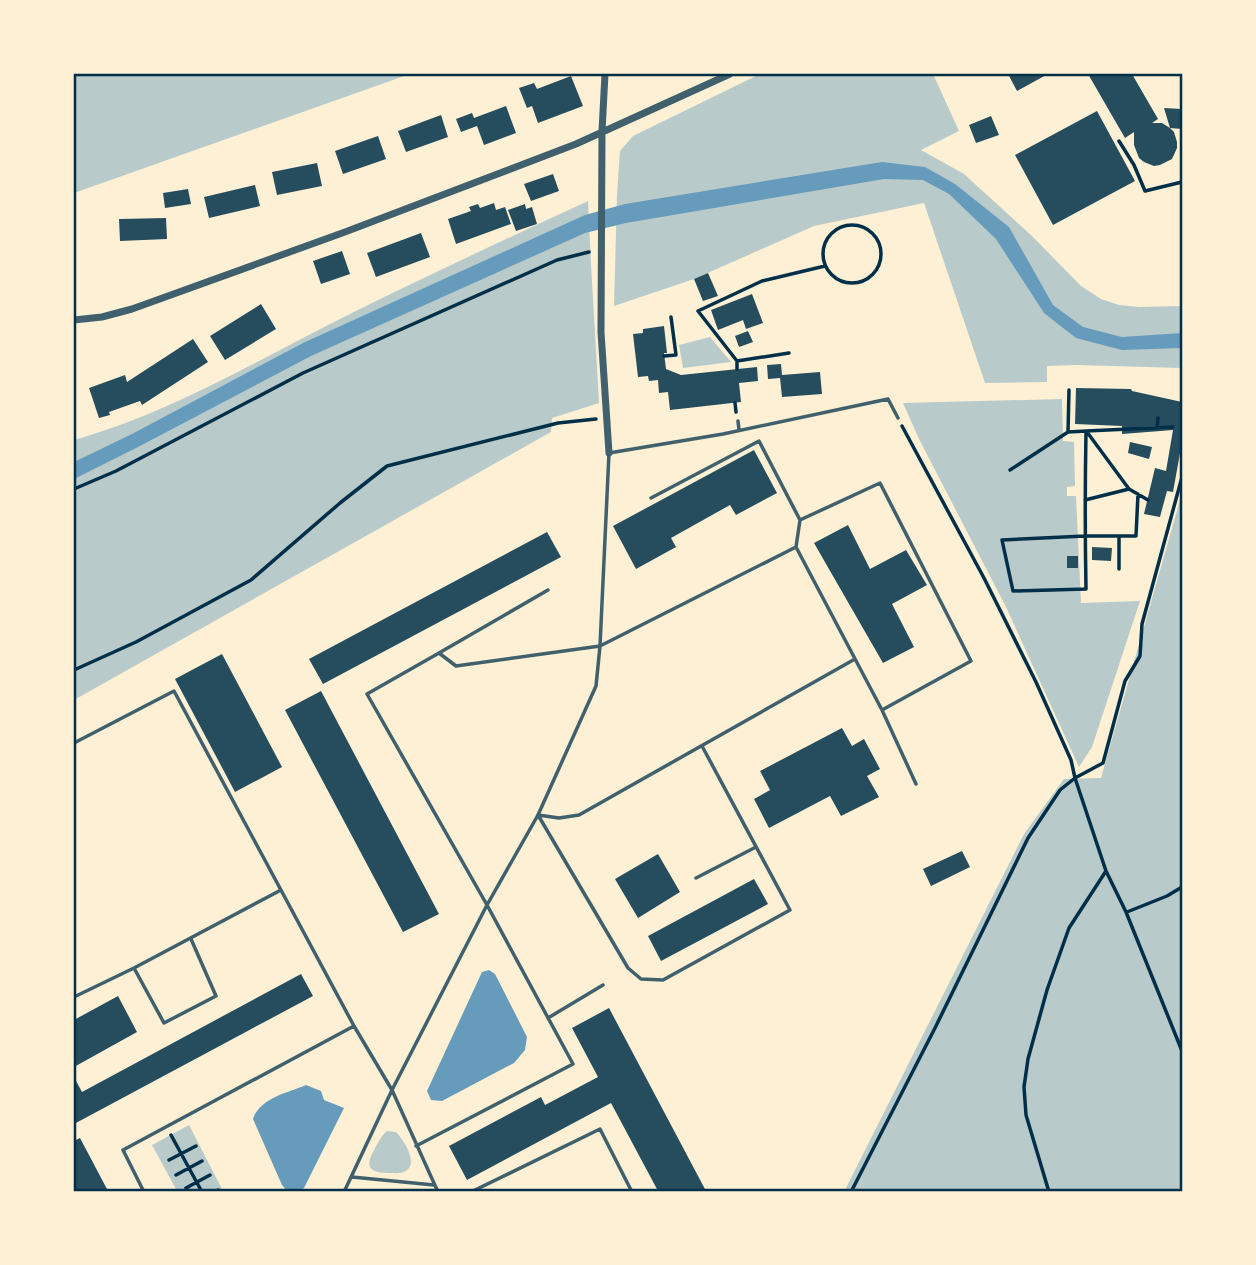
<svg xmlns="http://www.w3.org/2000/svg" width="1256" height="1265" font-family="'Golos Text',sans-serif">
	<style>
		.green { fill: #b9caca }
		.water { fill: #669bbc }
		.building { fill: #264d5e }
		.lines { fill: none; stroke-linecap: round; stroke-linejoin: round }
		.path { stroke: #003049; stroke-width: 3.5 }
		.service { stroke: #3f606c; stroke-width: 3.5 }
		.minor { stroke: #3f606c; stroke-width: 7 }
		.neatline { fill: none; stroke: #003049; stroke-width: 2.5 }
	</style>
	<rect width="100%" height="100%" fill="#fdf0d5"/>
	<!-- green -->
	<path class="green" d="M 74,74 L 410,74 L 74,193 Z
		M 760,74 L 933,74 L 959,131 L 921,150 L 964,174 L 1032,236 L 1081,286 L 1101,299 L 1119,305 L 1139,307 L 1182,306 L 1182,368 L 1077,365 L 1047,366 L 1047,382 L 985,383 L 924,203 L 814,226 L 694,279 L 614,306 L 617,195 L 620,151 L 633,136 Z
		M 588,201 L 591,264 L 599,403 L 552,418 L 551,432 L 74,700 L 74,440 C 164,415 246,367 330,324 C 415,281 502,241 588,201 Z
		M 710,337 L 731,362 L 683,368 L 679,345 Z
		M 1062,399 L 1063,441 L 1074,442 L 1075,486 L 1067,487 L 1067,496 L 1076,496 L 1081,603 L 1140,601 L 1092,747 L 1079,767 L 1006,607 L 919,439 L 903,403 Z
		M 1182,493 L 1182,1191 L 844,1192 L 1024,834 L 1064,779 L 1101,778 Z
		M 189,1125 L 223,1191 L 177,1191 L 152,1145 Z
		M 387,1131 L 396,1132 C 403,1139 419,1163 406,1171 C 401,1174 394,1173 389,1173 C 370,1173 364,1168 374,1150 C 378,1143 381,1136 387,1131 Z"/>
	<!-- water -->
	<path class="water" d="M 882,162 L 925,167 L 955,184 L 1009,227 L 1053,305 L 1083,327 L 1122,337 L 1182,333 L 1182,348 L 1122,350 L 1076,338 L 1044,313 L 996,239 L 949,194 L 923,180 L 884,179 L 626,223 L 585,233 L 311,356 L 138,447 L 74,479 L 74,462 L 132,434 L 303,343 L 585,215 L 625,204 Z
		M 489,970 L 495,974 L 527,1037 L 525,1050 L 514,1063 L 442,1101 L 431,1100 L 427,1091 L 482,972 Z
		M 306,1085 L 321,1091 L 324,1100 L 344,1108 L 304,1188 L 300,1191 L 287,1191 L 282,1185 L 253,1119 C 260,1098 287,1093 306,1085 Z"/>
	<!-- building -->
	<path class="building" d="M 1008,74 L 1048,74 L 1017,91 Z
		M 1088,74 L 1132,74 L 1158,119 L 1152,123 L 1162,123 L 1170,128 L 1164,108 L 1182,109 L 1182,129 L 1170,128 L 1174,132 L 1177,142 L 1177,148 L 1172,159 L 1160,165 L 1154,166 L 1144,162 L 1139,158 L 1134,145 L 1134,132 L 1125,138 Z
		M 571,76 L 583,106 L 538,123 L 532,106 L 527,108 L 519,88 L 534,83 L 537,89 Z
		M 506,106 L 516,133 L 484,145 L 477,126 L 461,132 L 456,119 L 472,113 L 474,118 Z
		M 1097,111 L 1135,181 L 1053,225 L 1015,155 Z
		M 441,115 L 448,137 L 406,152 L 398,131 Z
		M 991,116 L 999,135 L 976,143 L 969,125 Z
		M 378,136 L 386,159 L 343,174 L 335,151 Z
		M 317,163 L 322,186 L 277,195 L 272,172 Z
		M 553,174 L 559,191 L 531,201 L 524,184 Z
		M 255,185 L 260,206 L 209,218 L 204,197 Z
		M 188,189 L 191,204 L 165,208 L 163,193 Z
		M 494,203 L 496,210 L 505,207 L 511,224 L 456,244 L 448,219 L 471,211 L 469,207 L 478,204 L 480,208 Z
		M 525,204 L 526,209 L 532,207 L 537,224 L 516,231 L 508,210 Z
		M 166,218 L 167,239 L 120,241 L 119,219 Z
		M 421,233 L 430,257 L 376,277 L 367,253 Z
		M 342,251 L 350,274 L 321,284 L 313,261 Z
		M 708,273 L 718,296 L 703,301 L 694,279 Z
		M 752,294 L 763,323 L 746,329 L 743,320 L 718,330 L 711,310 Z
		M 261,304 L 276,329 L 225,360 L 210,336 Z
		M 664,326 L 667,353 L 664,353 L 666,369 L 681,375 L 757,367 L 758,381 L 739,383 L 741,402 L 670,410 L 668,392 L 659,393 L 658,380 L 649,381 L 648,376 L 638,377 L 633,334 L 643,333 L 643,329 Z
		M 748,331 L 753,342 L 739,347 L 735,336 Z
		M 193,339 L 208,362 L 142,405 L 140,401 L 109,412 L 110,415 L 99,418 L 89,388 L 125,375 L 127,382 Z
		M 781,364 L 782,375 L 820,372 L 822,394 L 782,397 L 780,378 L 768,379 L 767,365 Z
		M 1076,388 L 1131,389 L 1132,391 L 1182,402 L 1182,442 L 1173,492 L 1167,491 L 1160,517 L 1144,514 L 1155,468 L 1166,471 L 1173,430 L 1122,434 L 1122,426 L 1075,424 Z
		M 1130,442 L 1152,447 L 1149,459 L 1128,453 Z
		M 754,450 L 777,493 L 736,515 L 730,505 L 671,538 L 676,547 L 636,569 L 613,526 Z
		M 848,525 L 870,569 L 906,550 L 927,585 L 892,604 L 914,647 L 883,663 L 814,543 Z
		M 547,532 L 561,557 L 323,684 L 309,659 Z
		M 1092,547 L 1112,548 L 1111,561 L 1092,560 Z
		M 1067,556 L 1078,556 L 1078,568 L 1067,568 Z
		M 222,654 L 282,767 L 235,792 L 175,679 Z
		M 321,691 L 439,914 L 403,932 L 285,710 Z
		M 842,728 L 852,746 L 864,739 L 880,769 L 867,776 L 879,797 L 841,816 L 830,796 L 769,828 L 754,799 L 770,790 L 760,771 Z
		M 962,851 L 970,867 L 931,886 L 923,869 Z
		M 658,854 L 680,892 L 638,918 L 615,879 Z
		M 754,879 L 768,904 L 661,961 L 648,936 Z
		M 301,974 L 313,996 L 74,1124 L 74,1077 L 82,1092 Z
		M 118,996 L 137,1032 L 74,1067 L 74,1020 Z
		M 609,1008 L 706,1191 L 658,1191 L 611,1103 L 467,1180 L 449,1146 L 541,1097 L 545,1105 L 598,1077 L 572,1028 Z
		M 80,1138 L 108,1191 L 74,1191 L 74,1141 Z"/>
	<g class="lines">
		<!-- path -->
		<path class="path" d="M 1119,141 L 1134,165 L 1145,191 L 1182,182
			M823 254a29 29 0 1 1 58 0a29 29 0 1 1-58 0Z
			M 789,353 L 737,361 L 698,311 L 762,281 L 825,266
			M 664,356 L 676,355 L 671,317
			M 737,361 L 737,369
			M 735,403 L 736,412
			M 902,426 L 984,578 L 1036,682 L 1071,760 L 1075,778 L 1106,871 L 1126,912 L 1182,1051
			M 1157,428 L 1158,418
			M 1086,431 L 1173,427
			M 1068,432 L 1069,390
			M 1087,432 L 1129,489 L 1148,500
			M 1010,470 L 1068,432 L 1086,431 C 1085,484 1085,536 1086,589 L 1013,591 L 1002,540 L 1085,536 L 1136,536 L 1138,494
			M 74,489 L 116,471 L 303,373 L 557,260 L 589,252
			M 1085,500 L 1129,489
			M 1119,536 L 1119,569
			M 74,670 L 136,642 L 251,580 L 340,503 L 387,466 L 558,423 L 596,419
			M 1127,912 L 1167,896 L 1182,887
			M 171,1135 L 202,1192
			M 169,1160 L 196,1146
			M 176,1175 L 202,1161
			M 186,1188 L 210,1175
			M 216,1192 L 218,1190
			M 851,1192 L 935,1028 L 1028,838 L 1060,790 L 1075,778 L 1103,763 L 1125,681 L 1140,656 L 1142,624 L 1182,477
			M 1049,1192 L 1026,1115 L 1024,1087 L 1028,1059 L 1047,990 L 1069,928 L 1106,871"/>
		<!-- service -->
		<path class="service" d="M 738,421 L 739,430
			M 651,498 L 759,441 L 800,520
			M 548,590 L 439,653 L 456,666 L 600,646 L 796,547
			M 882,710 L 971,661 L 880,483 L 800,520 L 796,547 L 882,710 L 916,784
			M 74,743 L 174,691 L 354,1026 L 392,1090 L 438,1192
			M 702,746 L 790,910 L 663,980 L 641,979 L 628,968 L 538,815 L 559,818 L 579,815 L 855,659
			M 696,878 L 756,847
			M 134,968 L 164,1023 L 216,996 L 191,939
			M 74,997 L 134,968 L 281,890
			M 548,1018 L 603,985
			M 416,1146 L 573,1064 L 487,905 L 367,694 L 439,653
			M 352,1177 L 434,1185
			M 144,1192 L 123,1150 L 354,1026
			M 344,1192 L 392,1090 L 487,905 L 538,815 L 596,686 L 600,646 L 609,453 L 723,434 L 888,399 L 898,418
			M 471,1192 L 600,1129 L 632,1192"/>
		<!-- minor -->
		<path class="minor" d="M 605,74 L 602,131 L 601,332 L 609,453
			M 74,320 L 102,317 L 132,309 L 345,232 L 576,144 L 730,74"/>
	</g>
	<!-- border -->
	<rect width="1256" height="1265" fill="none" stroke="#fdf0d5" stroke-width="150"/>
	<rect x="75" y="75" width="1106" height="1115" class="neatline"/>
</svg>
